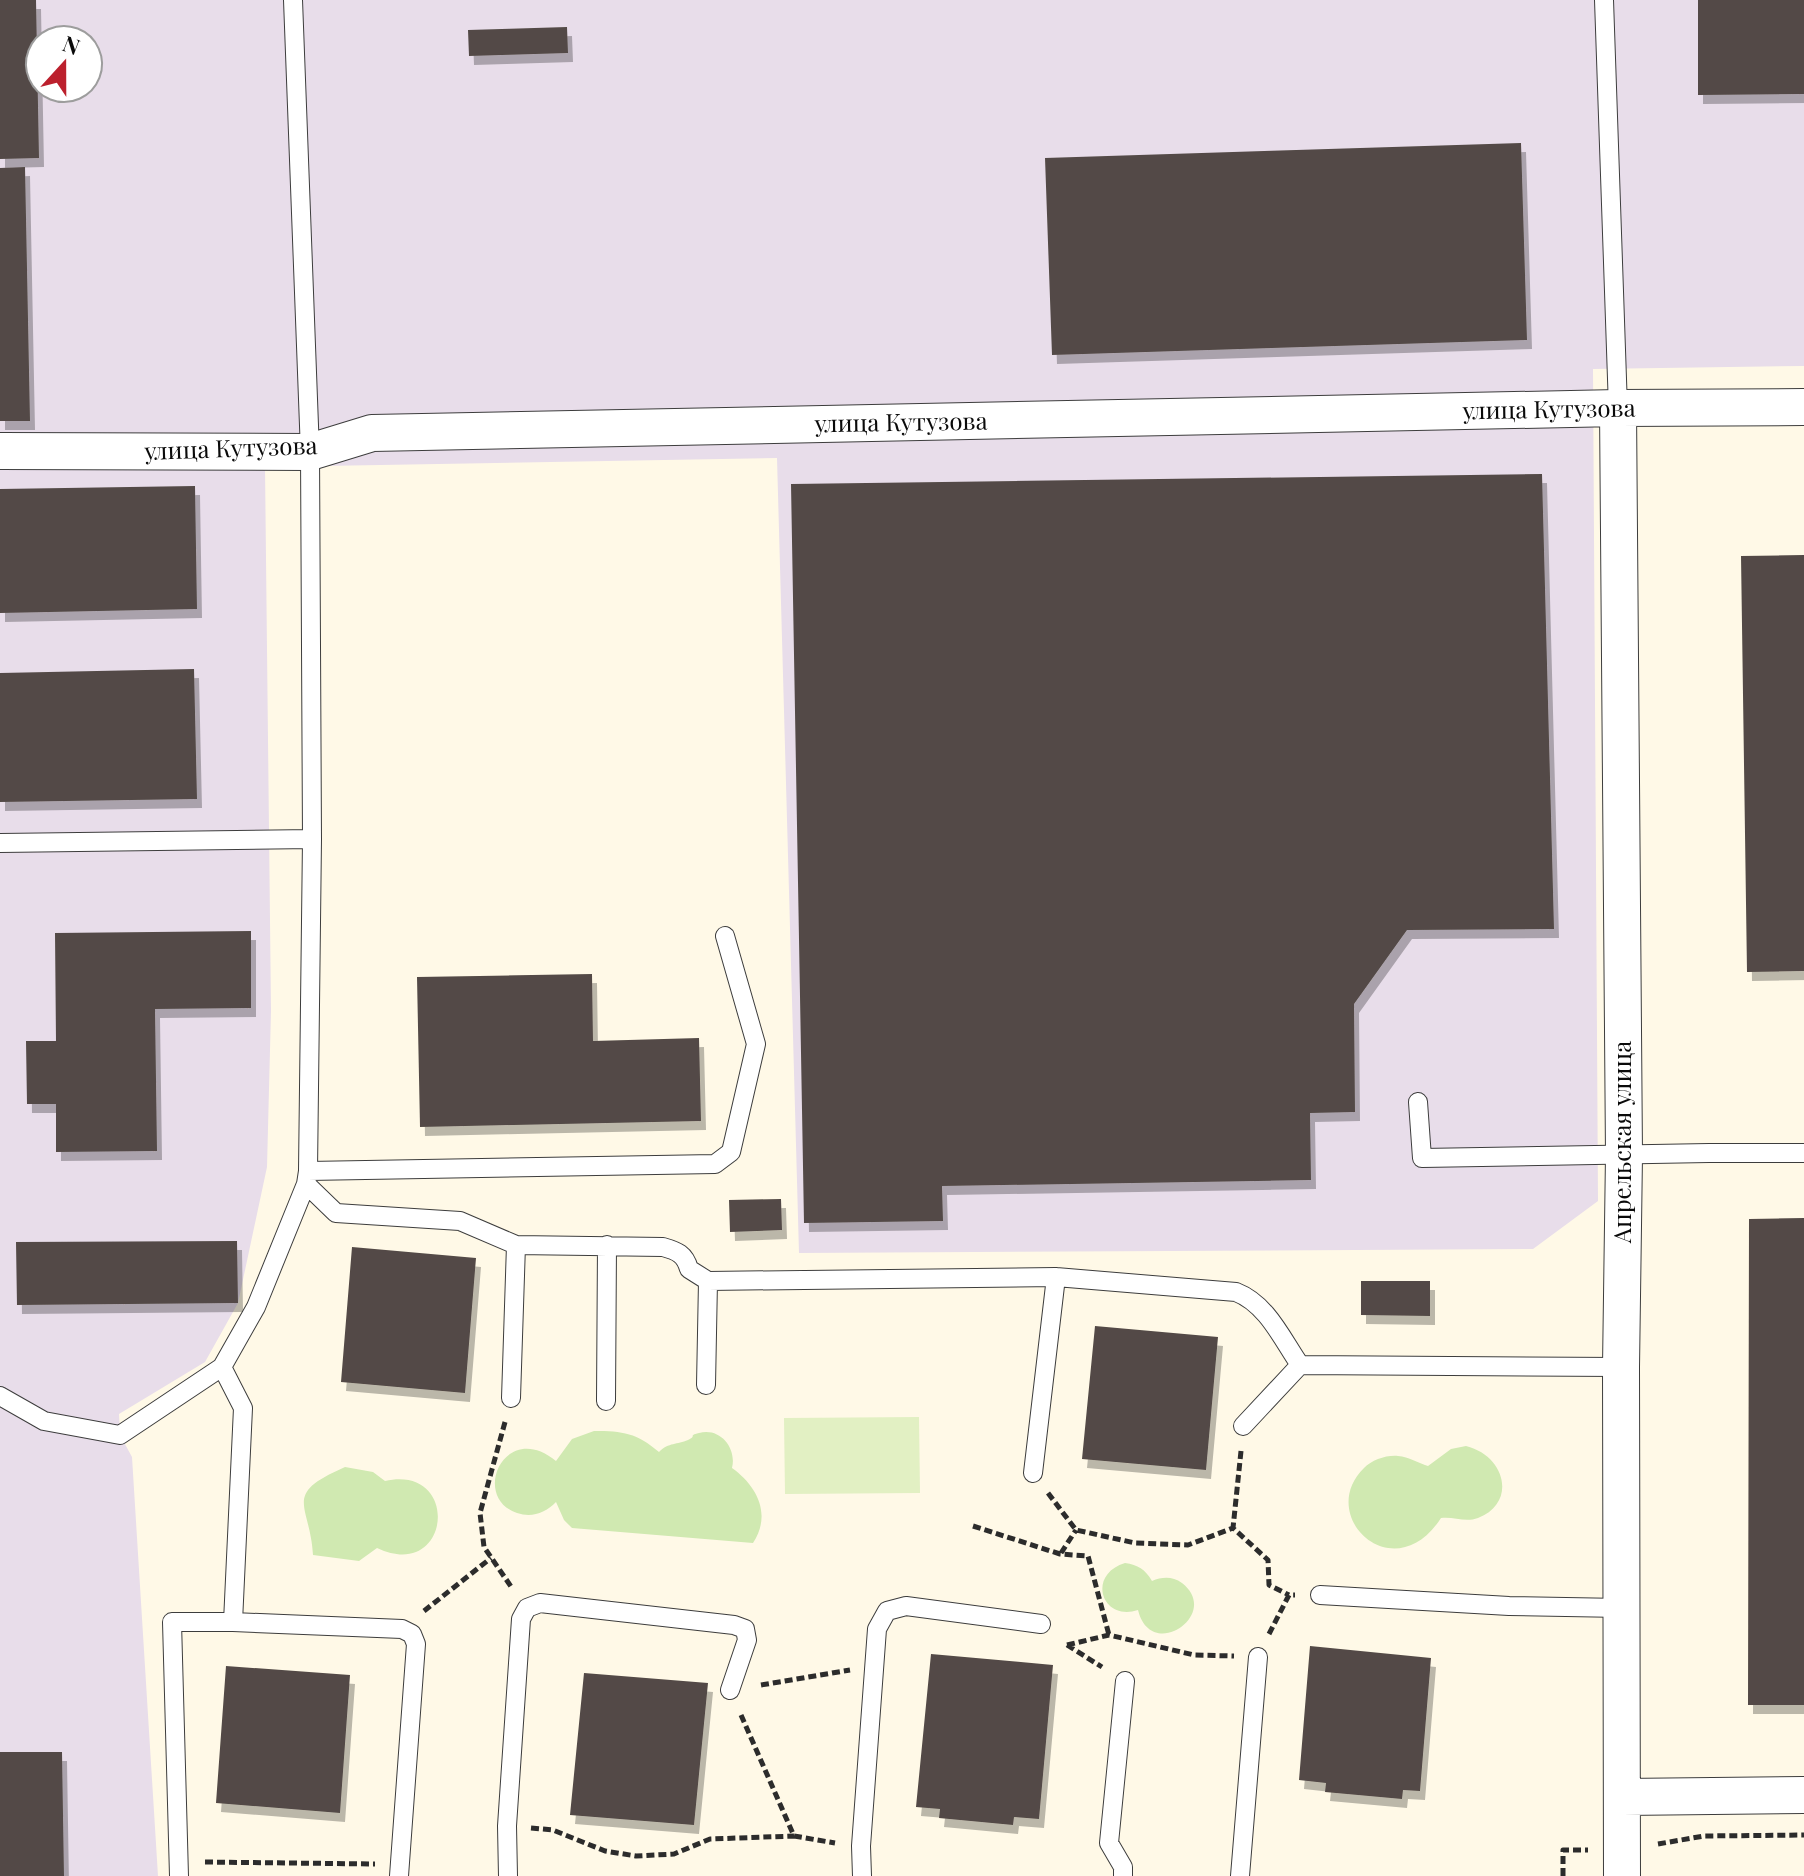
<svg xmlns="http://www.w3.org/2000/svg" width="1804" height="1876" font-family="'Playfair Display',serif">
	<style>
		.industrial { fill: #e8ddea; fill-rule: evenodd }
		.green { fill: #d0e9b1 }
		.pitch { fill: #e2f0c3 }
		.building { fill: #534a46; filter: url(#shadow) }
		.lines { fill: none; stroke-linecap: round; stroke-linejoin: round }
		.lane-casing { stroke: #3d3d3d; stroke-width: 20 }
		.street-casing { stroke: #3d3d3d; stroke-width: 38 }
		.path { stroke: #2c2c2c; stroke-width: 5; stroke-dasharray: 8 4; stroke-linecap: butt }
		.lane { stroke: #fff; stroke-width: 18 }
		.street { stroke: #fff; stroke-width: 36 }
		.labels { text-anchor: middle; stroke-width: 8; stroke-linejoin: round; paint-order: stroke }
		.street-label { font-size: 24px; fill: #0a0a0a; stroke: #fff }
	</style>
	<defs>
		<filter id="shadow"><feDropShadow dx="5" dy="9" stdDeviation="0" flood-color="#0004"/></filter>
	</defs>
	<rect width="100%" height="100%" fill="#fff9e7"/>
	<!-- industrial -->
	<path class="industrial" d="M 0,0 L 1804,0 L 1804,366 L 1593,369 L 1598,1201 L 1533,1249 L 799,1253 L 777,458 L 265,467 L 271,1011 L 267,1167 L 238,1303 L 205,1362 L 119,1414 L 120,1435 L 132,1457 L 158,1876 L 0,1876 ZM 40,40 L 88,40 L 88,88 L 40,88 Z"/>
	<!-- green -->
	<path class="green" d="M 594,1431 C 623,1431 637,1433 659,1452 C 669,1442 677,1445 688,1440 C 698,1435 687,1436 699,1433 C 720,1427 737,1448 732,1468 C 757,1486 772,1514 753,1543 L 572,1528 L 564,1520 L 556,1502 C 545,1513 532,1518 517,1513 C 470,1497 505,1419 556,1461 L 572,1439 Z
		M 1466,1446 C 1506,1456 1517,1503 1478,1518 C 1465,1523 1453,1516 1441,1518 C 1394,1591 1315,1516 1364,1468 C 1372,1460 1386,1455 1398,1456 C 1409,1457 1418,1463 1428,1466 L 1451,1449 Z
		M 345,1467 L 373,1472 L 385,1481 C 462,1464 451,1583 377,1548 L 359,1561 L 313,1555 C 310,1503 281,1495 345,1467 Z
		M 1125,1563 C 1138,1565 1145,1569 1152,1581 C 1162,1577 1172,1576 1182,1583 C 1222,1614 1151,1663 1138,1610 C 1102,1622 1086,1575 1125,1563 Z"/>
	<!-- pitch -->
	<path class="pitch" d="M 919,1417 L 920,1493 L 785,1494 L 784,1418 Z"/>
	<!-- building -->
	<path class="building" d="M 0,0 L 36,0 L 39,158 L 0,159 Z
		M 1698,0 L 1804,0 L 1804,94 L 1698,95 Z
		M 567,27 L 568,53 L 469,56 L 468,30 Z
		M 1521,143 L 1527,340 L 1052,355 L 1045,158 Z
		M 25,167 L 30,421 L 0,421 L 0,168 Z
		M 1542,474 L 1554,929 L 1407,930 L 1354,1004 L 1355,1112 L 1310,1113 L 1311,1180 L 942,1186 L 943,1221 L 804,1223 L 791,484 Z
		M 195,486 L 197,609 L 0,613 L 0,489 Z
		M 1804,555 L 1804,971 L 1747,972 L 1741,556 Z
		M 194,669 L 197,799 L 0,802 L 0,673 Z
		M 251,931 L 251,1008 L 155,1009 L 157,1151 L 56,1152 L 56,1104 L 27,1104 L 26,1041 L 56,1041 L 55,933 Z
		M 592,974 L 593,1041 L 699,1038 L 701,1121 L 420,1127 L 417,977 Z
		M 781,1199 L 782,1230 L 730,1232 L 729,1200 Z
		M 1804,1218 L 1804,1705 L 1748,1705 L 1749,1219 Z
		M 237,1241 L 238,1303 L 17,1305 L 16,1242 Z
		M 352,1247 L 476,1258 L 465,1393 L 341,1382 Z
		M 1361,1281 L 1430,1281 L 1430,1316 L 1361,1315 Z
		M 1095,1326 L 1218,1337 L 1206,1470 L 1082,1459 Z
		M 1310,1646 L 1431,1658 L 1420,1791 L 1403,1790 L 1402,1799 L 1325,1792 L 1326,1783 L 1299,1780 Z
		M 931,1654 L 1053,1665 L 1039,1819 L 1014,1817 L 1013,1825 L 939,1818 L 940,1809 L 916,1807 Z
		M 226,1666 L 350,1675 L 340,1813 L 216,1803 Z
		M 584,1673 L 708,1683 L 694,1825 L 570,1815 Z
		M 0,1752 L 62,1752 L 64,1876 L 0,1876 Z"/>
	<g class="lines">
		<!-- lane casing -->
		<g class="lane-casing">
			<path id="lane" d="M 1604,0 L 1618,408
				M 0,843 L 312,839
				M 1418,1102 L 1422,1158 L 1709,1153 L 1804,1153
				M 308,1171 L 715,1164 L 731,1152 L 756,1044 L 725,936
				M 306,1184 L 336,1213 L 460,1221 L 516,1245 L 663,1247 C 677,1251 685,1254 689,1269 L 708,1281 L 1056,1277 L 1236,1292 C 1267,1304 1282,1339 1300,1365 L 1621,1367
				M 222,1367 L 243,1408 L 233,1622
				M 706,1385 L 708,1281
				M 0,1396 L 44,1421 L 120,1435 L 222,1367 L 256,1307 L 306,1184 L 308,1171 L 312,839 L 310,452 L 293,0
				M 511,1398 L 516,1245
				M 606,1401 L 607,1245
				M 1243,1426 L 1300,1365
				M 1033,1473 L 1056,1277
				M 1320,1595 L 1509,1606 L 1622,1608
				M 179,1876 L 172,1622 L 233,1622 L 402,1629 L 412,1634 L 416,1644 L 399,1876
				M 508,1876 L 507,1826 L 521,1619 L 527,1608 L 540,1603 L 734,1625 L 745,1629 L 747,1640 L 730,1690
				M 862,1876 L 861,1846 L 877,1629 L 887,1611 L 906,1606 L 1041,1624
				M 1123,1876 L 1123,1867 L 1109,1843 L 1125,1681
				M 1240,1876 L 1258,1657"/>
		</g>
		<!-- street casing -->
		<g class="street-casing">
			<path id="street" d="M 1618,408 L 1624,1155 L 1621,1367 L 1622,1876
				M 0,451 L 310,452 L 372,433 L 1618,408 L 1804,407
				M 1623,1797 L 1804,1795"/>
		</g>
		<!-- path -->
		<path class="path" d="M 505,1422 L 480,1513 L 484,1547 L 512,1588
			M 1241,1451 L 1233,1528 L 1268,1560 L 1269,1585 L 1289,1595
			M 1048,1493 L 1076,1530 L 1135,1543 L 1188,1545 L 1233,1528
			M 973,1526 L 1060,1554 L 1088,1556 L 1109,1635
			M 1061,1553 L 1076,1530
			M 424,1611 L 491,1558
			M 1269,1634 L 1289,1595 L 1295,1595
			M 1067,1645 L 1109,1635 L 1194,1655 L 1234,1656
			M 1067,1645 L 1102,1667
			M 761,1685 L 850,1670
			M 741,1715 L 794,1836 L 835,1843
			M 531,1828 L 553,1830 L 605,1851 L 636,1856 L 674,1854 L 710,1839 L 794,1836
			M 1658,1844 L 1704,1836 L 1804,1835
			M 205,1862 L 375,1864
			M 1563,1876 L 1563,1850 L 1588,1850"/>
		<!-- lane -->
		<use href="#lane" class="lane"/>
		<!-- street -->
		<use href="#street" class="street"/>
	</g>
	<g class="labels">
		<!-- street labels -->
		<g class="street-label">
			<text transform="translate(1549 410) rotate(-1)" y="8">улица Кутузова</text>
			<text transform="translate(901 423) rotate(-1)" y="8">улица Кутузова</text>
			<text transform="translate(231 449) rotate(-2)" y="8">улица Кутузова</text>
			<text transform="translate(1623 1142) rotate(-90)" y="8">Апрельская улица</text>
		</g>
	</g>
	<!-- north arrow -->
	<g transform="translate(64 64) rotate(21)"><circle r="38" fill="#ffffff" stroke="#9d9d9d" stroke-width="2"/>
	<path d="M0-6L14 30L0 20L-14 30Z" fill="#bc202d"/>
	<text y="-12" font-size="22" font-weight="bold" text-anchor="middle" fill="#0a0a0a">N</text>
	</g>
</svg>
